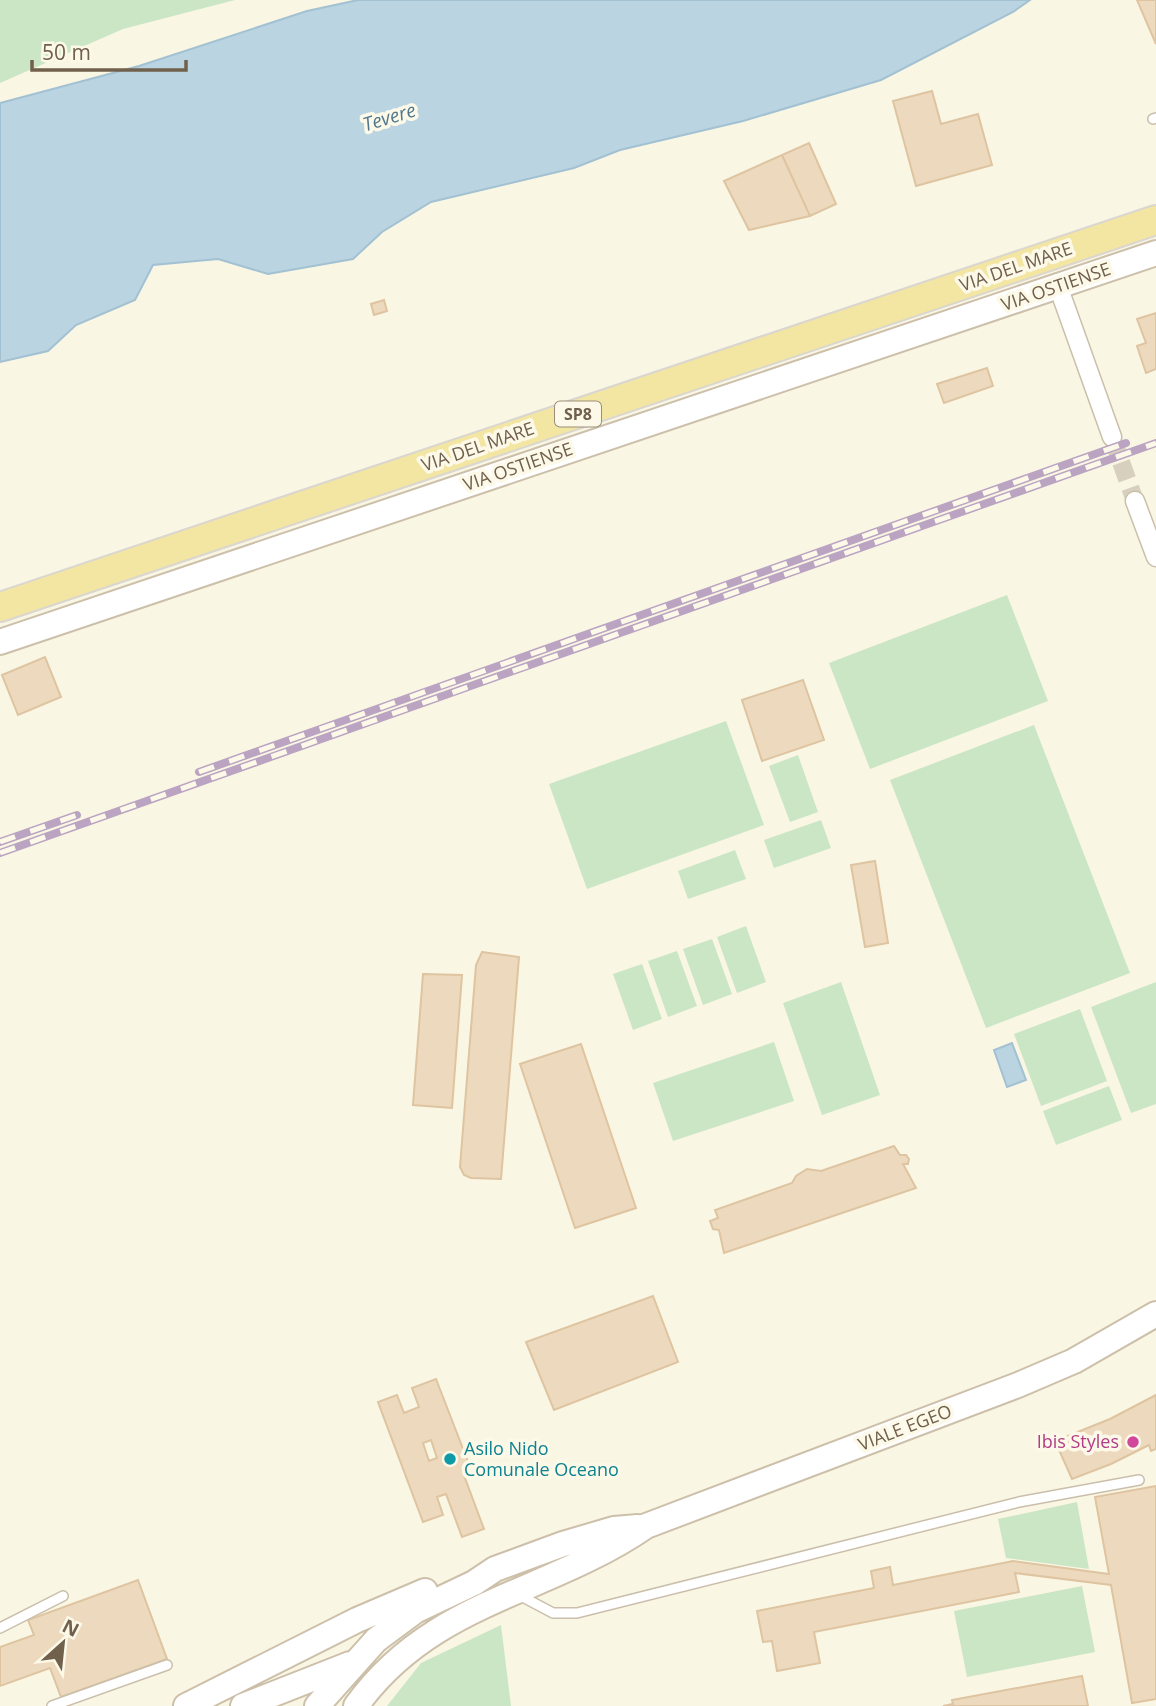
<svg xmlns="http://www.w3.org/2000/svg" width="1156" height="1706" font-family="'Open Sans',sans-serif">
	<style>
		.green { fill: #cbe6c4 }
		.water { fill: #bad4e1; stroke: #a2c1d2; stroke-width: 2 }
		.building { fill: #eddabe; stroke: #dec4a0; stroke-width: 2; fill-rule: evenodd }
		.lines { fill: none; stroke-linecap: round; stroke-linejoin: round }
		.street-tunnel { stroke: #d8d0be; stroke-width: 18; stroke-dasharray: 18 9; stroke-linecap: butt }
		.lane-casing { stroke: #cabfab; stroke-width: 12 }
		.street-casing { stroke: #cabfab; stroke-width: 21 }
		.secondary-casing { stroke: #cdc0aa; stroke-width: 28 }
		.primary-casing { stroke: #dad6d0; stroke-width: 32 }
		.lane { stroke: #fff; stroke-width: 9 }
		.street { stroke: #fff; stroke-width: 18 }
		.secondary { stroke: #fff; stroke-width: 24 }
		.primary { stroke: #f3e5a2; stroke-width: 28 }
		.rail-casing { stroke: #baa4c2; stroke-width: 8 }
		.rail { stroke: #fdf9e9; stroke-width: 5; stroke-dasharray: 16; stroke-linecap: butt }
		.hotel-dot { fill: #d1479c; stroke: #fdf9e9; stroke-width: 2.5 }
		.culture-dot { fill: #0f9aa8; stroke: #fdf9e9; stroke-width: 2.5 }
		.labels { text-anchor: middle; stroke-width: 7; stroke-linejoin: round; paint-order: stroke }
		.shield { fill: #fdf9e9; stroke: #9a8e7b; stroke-width: 2 }
		.shield-label { font-size: 16px; font-weight: bold; fill: #70604c }
		.street-label { font-size: 18px; fill: #70604c; stroke: #fdf9e9 }
		.hotel-label { font-size: 18px; fill: #b23c85; stroke: #fdf9e9; text-anchor: end }
		.culture-label { font-size: 18px; fill: #0d838f; stroke: #fdf9e9; text-anchor: start }
		.water-label { font-size: 19px; font-style: italic; fill: #4f778e; stroke: #fdf9e9 }
	</style>
	<rect width="100%" height="100%" fill="#faf6e4"/>
	<!-- green -->
	<path class="green" d="M 0,0 L 235,0 L 123,29 L 0,83 Z
		M 1007,595 L 1048,701 L 870,769 L 829,663 Z
		M 726,721 L 764,825 L 587,889 L 549,784 Z
		M 1034,725 L 1130,973 L 986,1028 L 890,780 Z
		M 798,755 L 818,812 L 790,822 L 769,766 Z
		M 821,820 L 831,848 L 774,868 L 764,840 Z
		M 735,850 L 746,879 L 688,899 L 678,871 Z
		M 746,926 L 766,982 L 737,993 L 717,937 Z
		M 712,939 L 732,994 L 703,1005 L 683,949 Z
		M 677,951 L 697,1006 L 668,1017 L 648,961 Z
		M 642,964 L 662,1019 L 633,1030 L 613,974 Z
		M 841,982 L 880,1095 L 822,1115 L 783,1003 Z
		M 1156,982 L 1156,1104 L 1131,1113 L 1091,1007 Z
		M 1080,1009 L 1107,1081 L 1041,1106 L 1014,1034 Z
		M 774,1042 L 794,1101 L 673,1141 L 653,1083 Z
		M 1109,1086 L 1122,1120 L 1056,1145 L 1043,1111 Z
		M 1077,1502 L 1089,1569 L 1006,1558 L 998,1519 Z
		M 1082,1586 L 1095,1652 L 967,1677 L 954,1611 Z
		M 501,1625 L 511,1706 L 387,1706 L 421,1663 Z"/>
	<!-- water -->
	<path class="water" d="M 358,0 L 1030,0 L 1013,12 L 881,80 L 743,121 L 620,150 L 574,168 L 431,202 L 382,232 L 353,259 L 268,274 L 218,259 L 153,265 L 135,300 L 76,325 L 48,351 L 0,362 L 0,103 L 139,66 L 307,11 Z
		M 1012,1043 L 1026,1080 L 1007,1087 L 994,1050 Z"/>
	<!-- building -->
	<path class="building" d="M 1137,0 L 1156,0 L 1156,44 Z
		M 932,91 L 941,124 L 978,114 L 992,165 L 916,186 L 893,101 Z
		M 809,143 L 836,204 L 810,216 L 782,155 Z
		M 782,155 L 810,216 L 749,230 L 724,181 Z
		M 384,300 L 387,311 L 374,315 L 371,304 Z
		M 1156,313 L 1156,369 L 1146,373 L 1137,346 L 1146,343 L 1137,319 Z
		M 987,368 L 993,386 L 944,403 L 937,384 Z
		M 45,657 L 61,697 L 18,715 L 2,675 Z
		M 803,680 L 824,740 L 762,761 L 742,700 Z
		M 875,861 L 888,943 L 865,947 L 851,865 Z
		M 482,952 L 519,957 L 501,1179 L 471,1178 L 464,1175 L 460,1167 L 476,965 Z
		M 423,974 L 462,975 L 452,1108 L 413,1105 Z
		M 581,1044 L 636,1208 L 575,1228 L 520,1064 Z
		M 894,1146 L 900,1155 L 906,1155 L 909,1159 L 908,1164 L 903,1164 L 916,1188 L 724,1253 L 719,1230 L 713,1229 L 710,1221 L 718,1218 L 715,1210 L 792,1183 L 796,1176 L 807,1169 L 821,1171 Z
		M 653,1296 L 678,1362 L 554,1410 L 526,1342 Z
		M 436,1379 L 470,1467 L 462,1470 L 484,1529 L 462,1537 L 446,1494 L 437,1497 L 443,1515 L 423,1522 L 378,1402 L 397,1395 L 404,1413 L 419,1407 L 412,1388 ZM 431,1440 L 437,1458 L 429,1461 L 423,1443 Z
		M 1156,1395 L 1156,1449 L 1151,1451 L 1149,1445 L 1111,1464 L 1072,1479 L 1055,1441 L 1110,1419 Z
		M 1156,1486 L 1156,1699 L 1132,1703 L 1111,1585 L 1015,1573 L 1019,1592 L 814,1632 L 820,1663 L 777,1671 L 772,1641 L 763,1642 L 757,1611 L 874,1588 L 871,1571 L 890,1567 L 893,1585 L 1013,1561 L 1109,1574 L 1095,1497 Z
		M 138,1580 L 167,1659 L 61,1697 L 50,1668 L 0,1686 L 0,1647 L 34,1635 L 28,1620 Z
		M 1082,1676 L 1088,1706 L 943,1706 L 953,1704 L 952,1700 Z"/>
	<g class="lines">
		<!-- street-tunnel -->
		<path class="street-tunnel" d="M 1112,437 L 1135,501"/>
		<!-- lane casing -->
		<g class="lane-casing">
			<path id="lane" d="M 1153,119 L 1156,118
				M 517,1594 L 553,1613 L 577,1613 L 1019,1502 L 1139,1480
				M 0,1628 L 63,1596
				M 52,1706 L 167,1665"/>
		</g>
		<!-- street casing -->
		<g class="street-casing">
			<path id="street" d="M 1058,286 L 1112,437
				M 1135,501 L 1156,557"/>
		</g>
		<!-- secondary casing -->
		<g class="secondary-casing">
			<path id="secondary" d="M 0,642 L 1156,253
				M 186,1706 L 357,1620 L 425,1591
				M 243,1706 L 350,1664
				M 317,1706 L 376,1640 L 415,1611 L 474,1583 L 495,1569 L 563,1544 L 614,1529 L 638,1527
				M 356,1706 C 432,1600 546,1595 646,1526 L 1018,1385 L 1074,1361 L 1156,1314"/>
		</g>
		<!-- primary casing -->
		<g class="primary-casing">
			<path id="primary" d="M 0,607 L 1156,220"/>
		</g>
		<!-- lane -->
		<use href="#lane" class="lane"/>
		<!-- street -->
		<use href="#street" class="street"/>
		<!-- secondary -->
		<use href="#secondary" class="secondary"/>
		<!-- primary -->
		<use href="#primary" class="primary"/>
		<!-- rail casing -->
		<g class="rail-casing">
			<path id="rail" d="M 199,772 L 1126,443
				M 0,842 L 77,815
				M 0,853 L 1156,443"/>
		</g>
		<!-- rail -->
		<use href="#rail" class="rail"/>
	</g>
	<!-- markers -->
	<circle class="hotel-dot" cx="1133" cy="1442" r="7"/>
	<circle class="culture-dot" cx="450" cy="1459" r="7"/>
	<g class="labels">
		<!-- shield labels -->
		<rect class="shield" x="555" y="401.5" width="46" height="25" rx="5"/>
		<g class="shield-label">
			<text x="578" y="420">SP8</text>
		</g>
		<!-- street labels -->
		<g class="street-label">
			<text transform="translate(1016 267) rotate(-19)" y="6">VIA DEL MARE</text>
			<text transform="translate(1056 287) rotate(-19)" y="6">VIA OSTIENSE</text>
			<text transform="translate(478 447) rotate(-19)" y="6">VIA DEL MARE</text>
			<text transform="translate(518 467) rotate(-19)" y="6">VIA OSTIENSE</text>
			<text transform="translate(905 1428) rotate(-21)" y="6">VIALE EGEO</text>
		</g>
		<!-- hotel labels -->
		<g class="hotel-label">
			<text x="1119" y="1448">Ibis Styles</text>
		</g>
		<!-- culture labels -->
		<g class="culture-label">
			<text x="464" y="1455">Asilo Nido<tspan x="464" dy="21">Comunale Oceano</tspan></text>
		</g>
		<!-- water labels -->
		<g class="water-label">
			<text transform="translate(389 117) rotate(-17)" y="7">Tevere</text>
		</g>
	</g>
	<!-- north arrow -->
	<g transform="translate(63 1643) rotate(27)" stroke="#fdf9e9" stroke-width="5" paint-order="stroke">
	<path d="M0-5L12 26L0 18L-12 26Z" fill="#70604c"/>
	<text y="-10" font-size="19" font-weight="bold" text-anchor="middle" fill="#70604c">N</text>
	</g>
	<!-- scale -->
	<path d="M32 60v10h154v-10" fill="none" stroke="#70604c" stroke-width="3.5"/>
	<text x="42" y="60" font-size="21" fill="#70604c" stroke="#fdf9e9" stroke-width="5" paint-order="stroke">50 m</text>
</svg>
